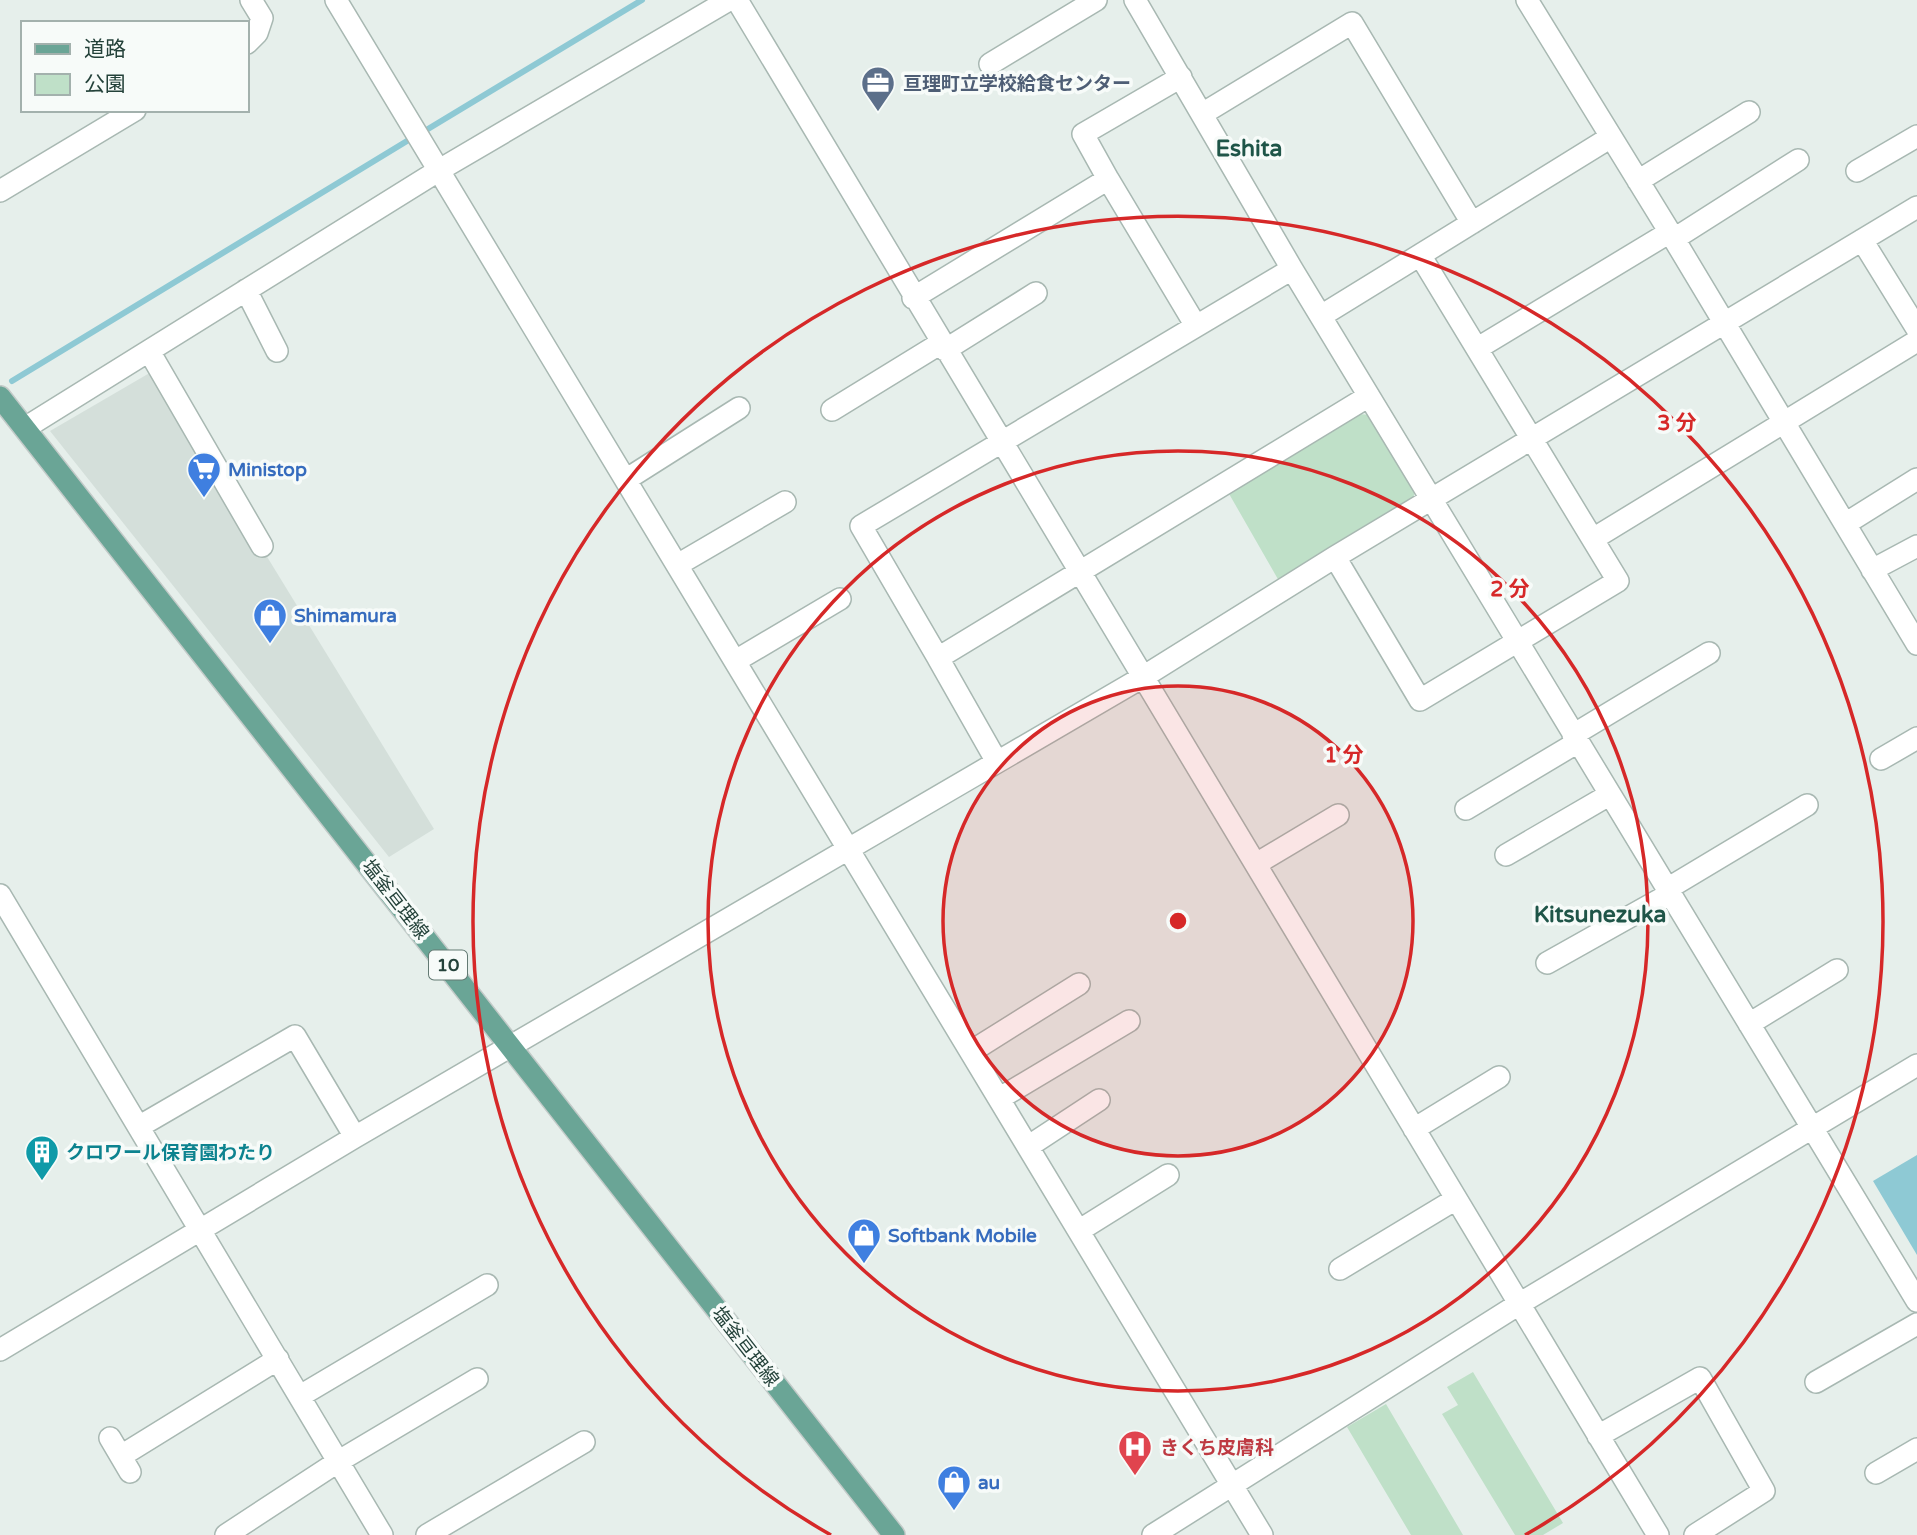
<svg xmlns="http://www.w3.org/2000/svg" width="1917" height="1535" font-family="'Varela Round','Noto Sans JP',sans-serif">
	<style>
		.built { fill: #d4dfda }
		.green { fill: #bfe0c8 }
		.water { fill: #8ec9d4 }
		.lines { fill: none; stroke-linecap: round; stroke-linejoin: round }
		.stream { stroke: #8ec9d4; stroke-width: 6 }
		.minor-casing { stroke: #a8b8b2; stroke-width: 24 }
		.major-casing { stroke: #c2cac8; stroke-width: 24 }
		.minor { stroke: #fff; stroke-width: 21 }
		.major { stroke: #6aa596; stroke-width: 21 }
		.ring { fill: none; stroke: #d62828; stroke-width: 3.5 }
		.labels { text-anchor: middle; stroke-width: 7; stroke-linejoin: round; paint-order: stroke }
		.shield { fill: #f7fbf9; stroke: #637a73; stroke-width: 2 }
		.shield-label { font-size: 18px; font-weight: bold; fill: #24423a }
		.service-label { font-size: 19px; font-weight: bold; fill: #4e5e75; stroke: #f7fbf9; text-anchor: start }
		.shop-label { font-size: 19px; font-weight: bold; fill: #366cbe; stroke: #f7fbf9; text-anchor: start }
		.street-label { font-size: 19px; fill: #24423a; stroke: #f7fbf9 }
		.culture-label { font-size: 19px; font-weight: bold; fill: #0d838f; stroke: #f7fbf9; text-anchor: start }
		.health-label { font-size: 19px; font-weight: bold; fill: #be3a42; stroke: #f7fbf9; text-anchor: start }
		.quarter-label { font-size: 23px; font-weight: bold; fill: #1f5548; stroke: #f7fbf9 }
		.centre { fill: #d62828; stroke: #f7fbf9; stroke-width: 3.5 }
		.ring-label { font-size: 21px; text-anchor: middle; font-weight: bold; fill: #d62828; stroke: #f7fbf9; stroke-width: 7; stroke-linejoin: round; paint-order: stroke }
	</style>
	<rect width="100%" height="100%" fill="#e6efeb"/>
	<!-- built -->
	<path class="built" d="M 153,371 L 434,829 L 389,857 L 50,431 Z"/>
	<!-- green -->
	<path class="green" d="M 1358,414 L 1372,415 L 1415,487 L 1413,503 L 1279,581 L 1228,492 Z
		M 1473,1372 L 1563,1523 L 1543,1535 L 1515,1535 L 1442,1414 L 1458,1405 L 1447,1387 Z
		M 1386,1404 L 1463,1535 L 1411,1535 L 1347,1427 Z"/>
	<!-- water -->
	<path class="water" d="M 1917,1155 L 1917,1255 L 1873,1181 Z"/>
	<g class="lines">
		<!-- stream -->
		<path class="stream" d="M 428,129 L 642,0
			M 12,381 L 407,141"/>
		<!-- minor casing -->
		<g class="minor-casing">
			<path id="minor" d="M 336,0 L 1262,1535
				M 737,0 L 1658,1535
				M 1135,0 L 1292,269 L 1917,1301
				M 1527,0 L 1674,239
				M 247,43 L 257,33 L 262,18 L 251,0
				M 990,64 L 1096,0
				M 1202,114 L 1352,23 L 1472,223
				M 1798,160 L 1674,239 L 1917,644
				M 1857,171 L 1917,136
				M 1108,179 L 1083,134 L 1181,77
				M 1638,181 L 1749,112
				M 0,191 L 135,110
				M 1862,240 L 1917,329
				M 1420,255 L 1611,137
				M 246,290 L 277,351
				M 913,298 L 1108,179 L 1196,326
				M 1321,316 L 1420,255 L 1618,581 L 1420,700 L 1335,557
				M 1478,348 L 1670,232
				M 945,350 L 1036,293
				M 149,351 L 262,546
				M 832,410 L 941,343
				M 25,428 L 441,169 L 729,0
				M 627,479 L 739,408
				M 1845,524 L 1917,479
				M 1593,539 L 1917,341
				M 679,564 L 785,502
				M 1872,570 L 1917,546
				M 938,658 L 861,526 L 1292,269
				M 737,660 L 840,599
				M 1573,735 L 1709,653
				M 1881,759 L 1917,738
				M 997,762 L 938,658 L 1369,396
				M 1466,809 L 1578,742
				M 1506,855 L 1609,795
				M 1256,864 L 1338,815
				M 1667,889 L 1807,805
				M 0,895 L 382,1535
				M 1547,963 L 1670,894
				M 1749,1024 L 1837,970
				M 972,1051 L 1079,984
				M 1000,1098 L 1129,1021
				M 140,1126 L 295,1036 L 355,1137
				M 1414,1129 L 1499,1077
				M 1029,1146 L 1099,1100
				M 1080,1230 L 1168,1175
				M 1340,1269 L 1456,1199
				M 0,1350 L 355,1137 L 1143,677 L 1335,557 L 1917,207
				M 1816,1382 L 1917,1324
				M 300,1396 L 487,1285
				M 1598,1436 L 1700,1378 L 1764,1491 L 1695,1535
				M 110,1438 L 130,1472
				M 121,1456 L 278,1359
				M 1876,1473 L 1917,1449
				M 226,1535 L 339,1461 L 477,1379
				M 427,1535 L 584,1442
				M 1153,1535 L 1519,1304 L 1917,1065"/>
		</g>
		<!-- major casing -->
		<g class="major-casing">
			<path id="major" d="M 0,397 L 894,1535"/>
		</g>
		<!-- minor -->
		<use href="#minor" class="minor"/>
		<!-- major -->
		<use href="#major" class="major"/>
	</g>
	<!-- distance rings -->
	<circle cx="1178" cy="921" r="235" fill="#d62828" fill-opacity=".12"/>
	<g class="ring">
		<circle cx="1178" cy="921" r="235"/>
		<circle cx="1178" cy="921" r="470"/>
		<path d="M831 1535A705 705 0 1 1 1525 1535"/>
	</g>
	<!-- icons -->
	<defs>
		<g id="office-pin" transform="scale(1.75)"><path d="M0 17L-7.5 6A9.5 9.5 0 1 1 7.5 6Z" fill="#5c6f8a" stroke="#f7fbf9"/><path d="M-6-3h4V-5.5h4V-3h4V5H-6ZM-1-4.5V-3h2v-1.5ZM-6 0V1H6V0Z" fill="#fff"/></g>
		<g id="supermarket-pin" transform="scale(1.75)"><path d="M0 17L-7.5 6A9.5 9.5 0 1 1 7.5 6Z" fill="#3f7fe0" stroke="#f7fbf9"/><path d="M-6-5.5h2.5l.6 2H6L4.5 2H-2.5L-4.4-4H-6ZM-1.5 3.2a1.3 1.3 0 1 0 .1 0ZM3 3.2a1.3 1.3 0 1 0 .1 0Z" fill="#fff"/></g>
		<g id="shop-pin" transform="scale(1.75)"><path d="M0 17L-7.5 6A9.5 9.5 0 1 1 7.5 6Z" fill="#3f7fe0" stroke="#f7fbf9"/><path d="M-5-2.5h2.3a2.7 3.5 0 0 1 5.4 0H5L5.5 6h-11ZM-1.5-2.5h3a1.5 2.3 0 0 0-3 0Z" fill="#fff"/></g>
		<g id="building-pin" transform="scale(1.75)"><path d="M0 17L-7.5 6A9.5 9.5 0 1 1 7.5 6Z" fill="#0f9aa8" stroke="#f7fbf9"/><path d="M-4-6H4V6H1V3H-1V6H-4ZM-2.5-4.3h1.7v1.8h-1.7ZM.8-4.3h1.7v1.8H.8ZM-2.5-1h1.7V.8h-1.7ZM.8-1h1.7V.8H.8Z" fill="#fff"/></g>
		<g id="hospital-pin" transform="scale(1.75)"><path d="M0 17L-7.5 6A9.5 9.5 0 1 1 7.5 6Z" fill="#e0444e" stroke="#f7fbf9"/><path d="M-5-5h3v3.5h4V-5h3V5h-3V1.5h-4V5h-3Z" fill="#fff"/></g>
	</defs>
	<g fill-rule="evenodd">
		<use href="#office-pin" x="878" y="83"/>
		<use href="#supermarket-pin" x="204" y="469"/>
		<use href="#shop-pin" x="270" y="615"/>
		<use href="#building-pin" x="42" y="1152"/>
		<use href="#shop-pin" x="864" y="1235"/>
		<use href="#hospital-pin" x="1135" y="1447"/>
		<use href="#shop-pin" x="954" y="1482"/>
	</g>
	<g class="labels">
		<!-- shield labels -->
		<rect class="shield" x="429" y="950.5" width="38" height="29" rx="5"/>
		<g class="shield-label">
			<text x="448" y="971">10</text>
		</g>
		<!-- service labels -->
		<g class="service-label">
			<text x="903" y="90">亘理町立学校給食センター</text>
		</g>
		<!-- shop labels -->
		<g class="shop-label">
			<text x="228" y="476">Ministop</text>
			<text x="294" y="622">Shimamura</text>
			<text x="888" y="1242">Softbank Mobile</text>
			<text x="978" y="1489">au</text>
		</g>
		<!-- street labels -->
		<g class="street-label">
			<text transform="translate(396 899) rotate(52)" y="7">塩釜亘理線</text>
			<text transform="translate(746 1346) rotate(52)" y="7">塩釜亘理線</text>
		</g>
		<!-- culture labels -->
		<g class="culture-label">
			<text x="66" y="1159">クロワール保育園わたり</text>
		</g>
		<!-- health labels -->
		<g class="health-label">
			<text x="1160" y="1454">きくち皮膚科</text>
		</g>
		<!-- quarter labels -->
		<g class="quarter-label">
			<text x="1249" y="156">Eshita</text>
			<text x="1600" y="922">Kitsunezuka</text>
		</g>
	</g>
	<circle cx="1178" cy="921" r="10" class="centre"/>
	<g class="ring-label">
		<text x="1677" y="430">3 分</text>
		<text x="1510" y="596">2 分</text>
		<text x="1344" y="762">1 分</text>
	</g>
	<!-- legend -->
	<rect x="21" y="21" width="228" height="91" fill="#f7fbf9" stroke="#a3b1ad" stroke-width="2"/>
	<rect x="35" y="44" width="35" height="10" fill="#6aa596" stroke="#a3b1ad" stroke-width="2"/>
	<text x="84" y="56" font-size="21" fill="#24423a">道路</text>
	<rect x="35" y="74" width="35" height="21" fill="#bfe0c8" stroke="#a3b1ad" stroke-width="2"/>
	<text x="84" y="91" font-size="21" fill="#24423a">公園</text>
</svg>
